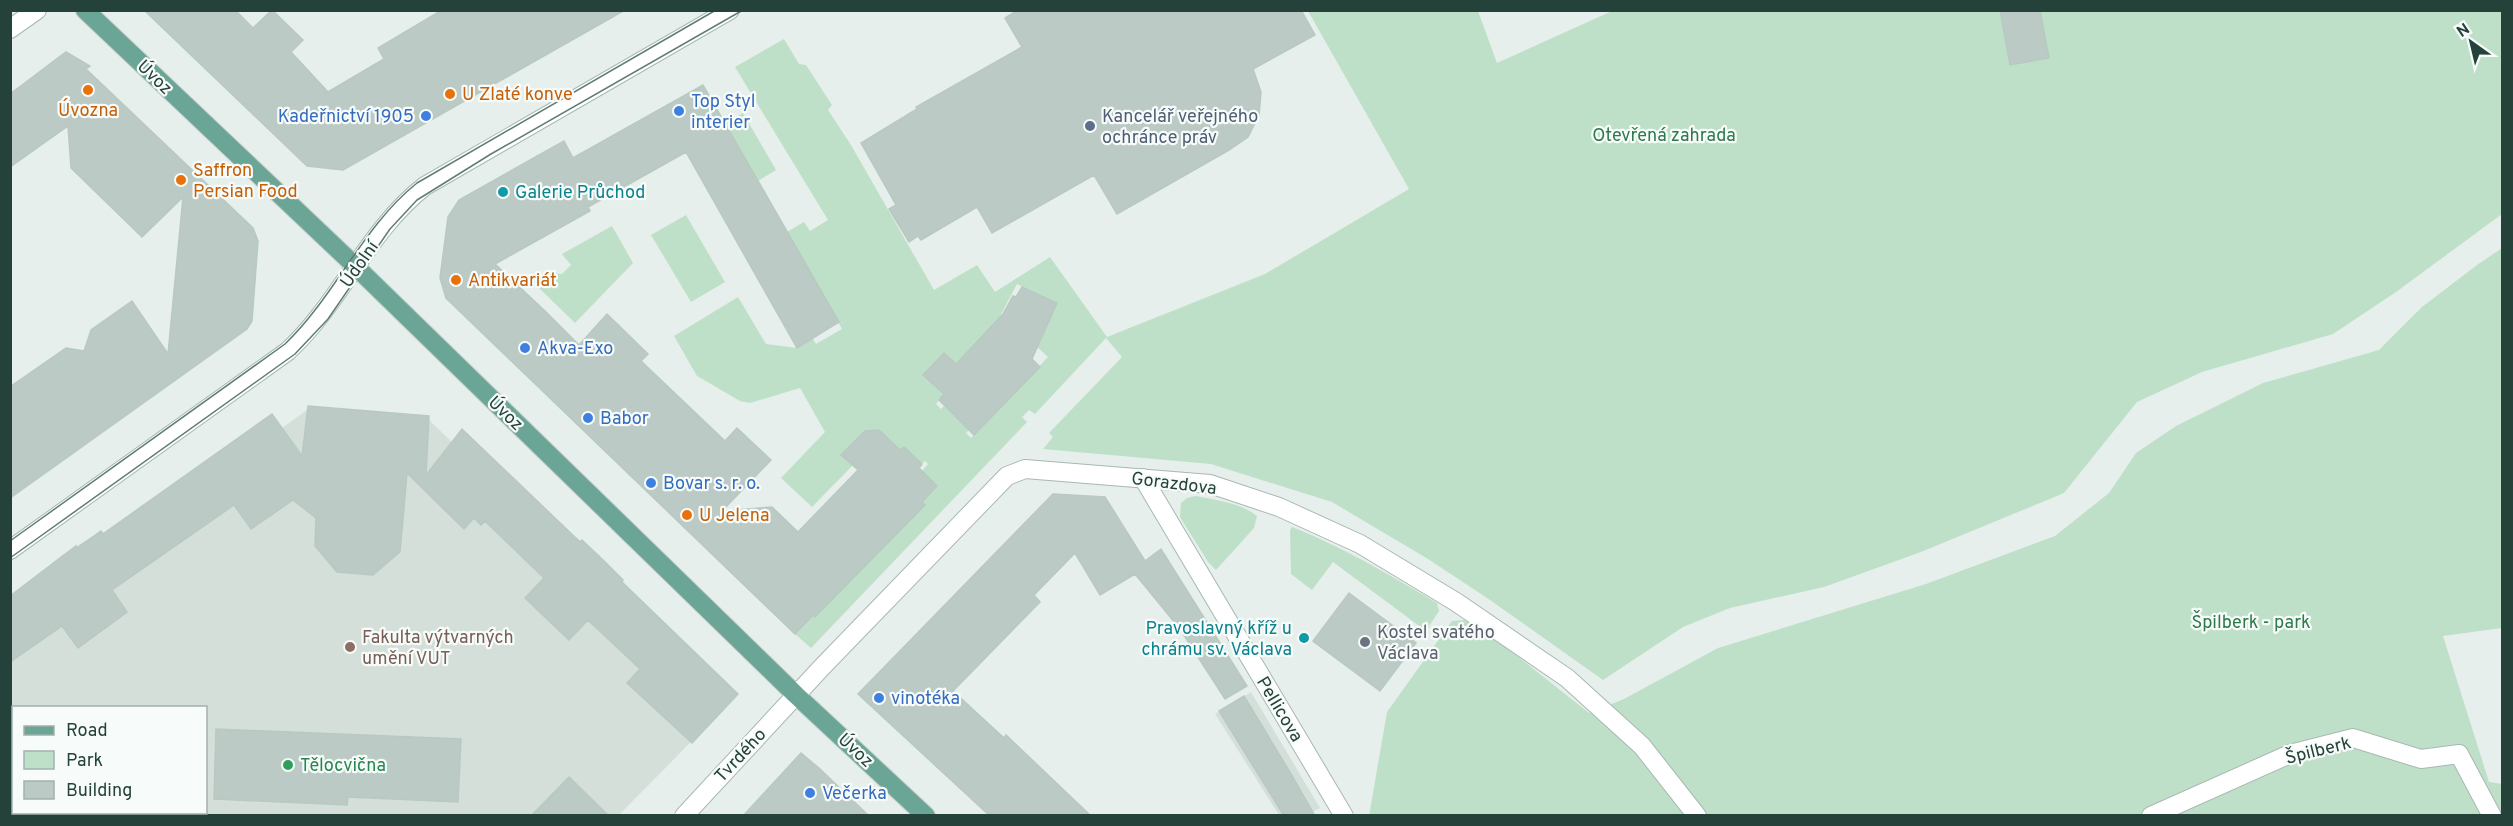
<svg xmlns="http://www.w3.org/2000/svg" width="2513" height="826" font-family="Overpass,sans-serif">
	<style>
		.built { fill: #d4dfda; fill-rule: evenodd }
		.green { fill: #bfe0c8; fill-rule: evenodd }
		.building { fill: #bbcac4; stroke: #b8c9c2; stroke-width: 1.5 }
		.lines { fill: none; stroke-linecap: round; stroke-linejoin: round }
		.minor-casing { stroke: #a8b8b2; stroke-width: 20 }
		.major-casing { stroke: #c2cac8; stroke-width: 20 }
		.minor { stroke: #fff; stroke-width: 18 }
		.major { stroke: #6aa596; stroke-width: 18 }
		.tram { stroke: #5f7d75; stroke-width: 1.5 }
		.food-dot { fill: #e8710a; stroke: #f7fbf9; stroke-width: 2 }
		.shop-dot { fill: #3f7fe0; stroke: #f7fbf9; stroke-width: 2 }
		.service-dot { fill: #5c6f8a; stroke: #f7fbf9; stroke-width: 2 }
		.culture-dot { fill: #0f9aa8; stroke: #f7fbf9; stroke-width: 2 }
		.worship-dot { fill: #6b7280; stroke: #f7fbf9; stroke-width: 2 }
		.education-dot { fill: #8d6e63; stroke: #f7fbf9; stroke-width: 2 }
		.leisure-dot { fill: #2e9e5b; stroke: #f7fbf9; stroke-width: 2 }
		.labels { text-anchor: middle; stroke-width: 4.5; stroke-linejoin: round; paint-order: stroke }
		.street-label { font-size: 18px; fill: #24423a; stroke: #f7fbf9 }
		.food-label { font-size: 18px; fill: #c56008; stroke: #f7fbf9; text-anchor: start }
		.shop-label { font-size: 18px; fill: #366cbe; stroke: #f7fbf9; text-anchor: start }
		.service-label { font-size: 18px; fill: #4e5e75; stroke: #f7fbf9; text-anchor: start }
		.park-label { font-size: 18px; fill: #2d7a4b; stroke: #f7fbf9 }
		.culture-label { font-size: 18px; fill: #0d838f; stroke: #f7fbf9; text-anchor: start }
		.worship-label { font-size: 18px; fill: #5b616d; stroke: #f7fbf9; text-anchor: start }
		.education-label { font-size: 18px; fill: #785e54; stroke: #f7fbf9; text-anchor: start }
		.leisure-label { font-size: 18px; fill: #27864d; stroke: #f7fbf9; text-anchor: start }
	</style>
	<rect width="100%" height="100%" fill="#e6efeb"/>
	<!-- built -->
	<path class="built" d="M 308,406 L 429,416 L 429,420 L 452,442 L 598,554 L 623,580 L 622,583 L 738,694 L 619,815 L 11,815 L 10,599 L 61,556 L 101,531 L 103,533 L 272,414 L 282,428 L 307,410 ZM 14,708 L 206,708 L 206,812 L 14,812 Z
		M 1251,692 L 1320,808 L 1307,815 L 1279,815 L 1215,714 Z"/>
	<!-- green -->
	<path class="green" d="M 1308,11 L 1478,11 L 1497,63 L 1612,11 L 2000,11 L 2011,65 L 2049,58 L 2040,11 L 2502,11 L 2502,214 L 2396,292 L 2333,334 L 2202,372 L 2137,402 L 2064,493 L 1921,552 L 1824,587 L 1730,608 L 1683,627 L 1603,680 L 1490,600 L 1428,559 L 1332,502 L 1211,464 L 1043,449 L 1053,437 L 1049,433 L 1122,357 L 1106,338 L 1035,414 L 1029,410 L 1022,417 L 1027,422 L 811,648 L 795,634 L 813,615 L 815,617 L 924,504 L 922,502 L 937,486 L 922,471 L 928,464 L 925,461 L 922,464 L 904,447 L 900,450 L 879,430 L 865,431 L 842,454 L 853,465 L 812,507 L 781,478 L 825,432 L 800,388 L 750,403 L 740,401 L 697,376 L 674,336 L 738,297 L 766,344 L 797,348 L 812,337 L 816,344 L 842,329 L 787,232 L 804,222 L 810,231 L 828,220 L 735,67 L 784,39 L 799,64 L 806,65 L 832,105 L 828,110 L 851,145 L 934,290 L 977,265 L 995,292 L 1050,257 L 1107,337 L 1265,274 L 1409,189 ZM 1017,284 L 1057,303 L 1037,347 L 1048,357 L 971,438 L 966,433 L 969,430 L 944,406 L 941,409 L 936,404 L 944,394 L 924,375 L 944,353 L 956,364 L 987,331 L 995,326 Z
		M 743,113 L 776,170 L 758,181 L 725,123 Z
		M 686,215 L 725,282 L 691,302 L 651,235 Z
		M 612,226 L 633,263 L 575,323 L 537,286 L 549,273 L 562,274 L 571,265 L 562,254 Z
		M 2502,248 L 2502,628 L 2443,636 L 2489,782 L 2502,784 L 2502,815 L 1369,816 L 1387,712 L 1452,621 L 1464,620 L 1507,648 L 1589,713 L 1624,699 L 1718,648 L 1926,584 L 2055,536 L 2109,493 L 2136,453 L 2176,426 L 2263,383 L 2379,350 L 2422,307 L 2477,265 Z
		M 1196,496 C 1216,500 1241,503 1257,516 L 1254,528 L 1216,570 L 1208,562 L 1180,517 L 1181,503 L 1187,498 Z
		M 1292,527 C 1343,547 1390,575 1437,603 L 1439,611 L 1426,631 L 1333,562 L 1312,590 L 1291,574 L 1290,531 Z"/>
	<!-- building -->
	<path class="building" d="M 144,10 L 235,10 L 253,28 L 272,10 L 303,40 L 291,52 L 328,92 L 384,59 L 378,48 L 442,10 L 625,10 L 343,170 L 307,166 Z
		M 1018,10 L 1301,10 L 1315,35 L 1253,69 L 1261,92 L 1259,115 L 1248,137 L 1229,150 L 1117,214 L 1094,175 L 992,233 L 977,207 L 921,240 L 918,236 L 909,242 L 889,209 L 896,205 L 861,143 L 917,109 L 916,107 L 1022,47 L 1005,18 Z
		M 2000,10 L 2040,10 L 2049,58 L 2010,65 Z
		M 66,52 L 90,66 L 86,69 L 253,228 L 258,241 L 252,321 L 247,329 L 10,498 L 10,387 L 66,348 L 84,351 L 91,330 L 132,301 L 168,354 L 183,197 L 142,237 L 71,168 L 68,126 L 10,167 L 10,94 Z
		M 703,85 L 839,322 L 797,348 L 686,152 L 588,207 L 590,211 L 495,264 L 545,311 L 579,345 L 607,314 L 648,354 L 641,361 L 725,441 L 737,428 L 771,460 L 722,511 L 772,507 L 798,532 L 858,470 L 841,455 L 865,431 L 879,430 L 900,450 L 904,447 L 922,464 L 919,468 L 937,486 L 922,502 L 925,505 L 815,617 L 813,615 L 795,634 L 446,298 L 440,278 L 448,217 L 459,200 L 564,141 L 573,158 Z
		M 1022,287 L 1057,303 L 1032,359 L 1040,367 L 974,435 L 939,400 L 944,394 L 923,375 L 944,353 L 956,364 L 1003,314 L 1013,296 L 1016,297 Z
		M 308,406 L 429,416 L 426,475 L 462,429 L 580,542 L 582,540 L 604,561 L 623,580 L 622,582 L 738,694 L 692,743 L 627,683 L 640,669 L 588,620 L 569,640 L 525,598 L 544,578 L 485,521 L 481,525 L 474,518 L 464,529 L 407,473 L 400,552 L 373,575 L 337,572 L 315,546 L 316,518 L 293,500 L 251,529 L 234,505 L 112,590 L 127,612 L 78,648 L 62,626 L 10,662 L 10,596 L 76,546 L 77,548 L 101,531 L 103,534 L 272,414 L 302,456 Z
		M 1053,494 L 1105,497 L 1145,561 L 1161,549 L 1247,686 L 1225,699 L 1180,629 L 1135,574 L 1100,595 L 1075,553 L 1034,595 L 1040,602 L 953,691 L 1004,738 L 1006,735 L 1091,816 L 990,816 L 858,694 Z
		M 1349,593 L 1416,643 L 1380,691 L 1313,641 Z
		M 1244,696 L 1291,774 L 1315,816 L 1284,816 L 1219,711 Z
		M 216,729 L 461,739 L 458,802 L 348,797 L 347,805 L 214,799 Z
		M 801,753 L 820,769 L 869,816 L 743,816 Z
		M 569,777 L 609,816 L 531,816 Z"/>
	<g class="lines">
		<!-- minor casing -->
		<g class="minor-casing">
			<path id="minor" d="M 10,29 L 37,10
				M 1143,478 L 1344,816
				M 10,550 L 288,351 C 341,302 368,230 425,186 L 730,10
				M 684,816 L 823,666 L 1007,476 L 1025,469 L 1210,484 L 1279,507 L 1360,544 L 1456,602 L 1567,678 L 1642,746 L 1697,816
				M 2151,816 L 2290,754 L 2353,738 L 2421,759 L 2459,754 L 2492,816"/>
		</g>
		<!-- major casing -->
		<g class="major-casing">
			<path id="major" d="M 85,10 L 351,262 L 796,695 L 926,816"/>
		</g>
		<!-- minor -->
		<use href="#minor" class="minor"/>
		<!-- major -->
		<use href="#major" class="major"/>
		<!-- tram -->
		<path class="tram" d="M 10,541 L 285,344 C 336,295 362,227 417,183 L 716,10
			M 10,558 L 295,354 L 328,319 L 390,229 L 417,200 L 491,154 L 743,10"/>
	</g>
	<!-- markers -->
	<g class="food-dot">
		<circle cx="88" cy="90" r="6"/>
		<circle cx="450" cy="94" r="6"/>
		<circle cx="181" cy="180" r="6"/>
		<circle cx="456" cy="280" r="6"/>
		<circle cx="687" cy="515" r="6"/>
	</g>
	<g class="shop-dot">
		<circle cx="679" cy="111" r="6"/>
		<circle cx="426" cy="116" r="6"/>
		<circle cx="525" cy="348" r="6"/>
		<circle cx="588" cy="418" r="6"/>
		<circle cx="651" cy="483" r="6"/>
		<circle cx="879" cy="698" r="6"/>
		<circle cx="810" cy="793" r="6"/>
	</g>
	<circle class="service-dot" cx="1090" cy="126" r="6"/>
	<g class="culture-dot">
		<circle cx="503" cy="192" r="6"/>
		<circle cx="1304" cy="638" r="6"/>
	</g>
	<circle class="worship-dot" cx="1365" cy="642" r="6"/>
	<circle class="education-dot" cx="350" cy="647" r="6"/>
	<circle class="leisure-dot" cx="288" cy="765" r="6"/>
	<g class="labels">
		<!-- street labels -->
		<g class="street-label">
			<text transform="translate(155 77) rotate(44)" y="6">Úvoz</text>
			<text transform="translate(359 264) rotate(-55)" y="6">Údolní</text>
			<text transform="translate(506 413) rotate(44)" y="6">Úvoz</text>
			<text transform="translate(1174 483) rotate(7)" y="6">Gorazdova</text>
			<text transform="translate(1280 709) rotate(59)" y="6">Pellicova</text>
			<text transform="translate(856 750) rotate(43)" y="6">Úvoz</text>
			<text transform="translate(2318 750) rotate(-14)" y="6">Špilberk</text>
			<text transform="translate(740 755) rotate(-47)" y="6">Tvrdého</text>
		</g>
		<!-- food labels -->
		<g class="food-label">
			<text x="462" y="100">U Zlaté konve</text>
			<text x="88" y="116" text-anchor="middle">Úvozna</text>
			<text x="193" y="176">Saffron<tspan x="193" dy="21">Persian Food</tspan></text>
			<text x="468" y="286">Antikvariát</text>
			<text x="699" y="521">U Jelena</text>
		</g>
		<!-- shop labels -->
		<g class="shop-label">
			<text x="691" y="107">Top Styl<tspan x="691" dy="21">interier</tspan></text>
			<text x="414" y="122" text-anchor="end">Kadeřnictví 1905</text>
			<text x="537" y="354">Akva-Exo</text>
			<text x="600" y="424">Babor</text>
			<text x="663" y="489">Bovar s. r. o.</text>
			<text x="891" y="704">vinotéka</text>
			<text x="822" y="799">Večerka</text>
		</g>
		<!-- service labels -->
		<g class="service-label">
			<text x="1102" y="122">Kancelář veřejného<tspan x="1102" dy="21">ochránce práv</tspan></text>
		</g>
		<!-- park labels -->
		<g class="park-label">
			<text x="1664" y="141">Otevřená zahrada</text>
			<text x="2251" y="628">Špilberk - park</text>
		</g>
		<!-- culture labels -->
		<g class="culture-label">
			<text x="515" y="198">Galerie Průchod</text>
			<text x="1292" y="634" text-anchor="end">Pravoslavný kříž u<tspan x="1292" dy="21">chrámu sv. Václava</tspan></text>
		</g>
		<!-- worship labels -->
		<g class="worship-label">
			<text x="1377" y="638">Kostel svatého<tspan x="1377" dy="21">Václava</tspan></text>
		</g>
		<!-- education labels -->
		<g class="education-label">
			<text x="362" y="643">Fakulta výtvarných<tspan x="362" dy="21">umění VUT</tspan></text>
		</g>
		<!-- leisure labels -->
		<g class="leisure-label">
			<text x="300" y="771">Tělocvična</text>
		</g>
	</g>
	<!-- border -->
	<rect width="2513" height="826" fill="none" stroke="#24423a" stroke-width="24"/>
	<!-- legend -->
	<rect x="12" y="706" width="195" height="108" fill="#f7fbf9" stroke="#a3b1ad" stroke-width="1.5"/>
	<rect x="24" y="726" width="30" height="9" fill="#6aa596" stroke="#a3b1ad" stroke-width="1.5"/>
	<text x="66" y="736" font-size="18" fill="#24423a">Road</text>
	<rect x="24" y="751" width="30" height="18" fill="#bfe0c8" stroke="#a3b1ad" stroke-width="1.5"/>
	<text x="66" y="766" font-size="18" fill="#24423a">Park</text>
	<rect x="24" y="781" width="30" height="18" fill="#bbcac4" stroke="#a3b1ad" stroke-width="1.5"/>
	<text x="66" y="796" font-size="18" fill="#24423a">Building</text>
	<!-- north arrow -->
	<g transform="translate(2471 42) rotate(326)" stroke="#f7fbf9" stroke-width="4.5" paint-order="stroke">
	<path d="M0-4.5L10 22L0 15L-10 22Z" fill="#24423a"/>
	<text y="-9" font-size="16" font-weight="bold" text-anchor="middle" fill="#24423a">N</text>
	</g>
</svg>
